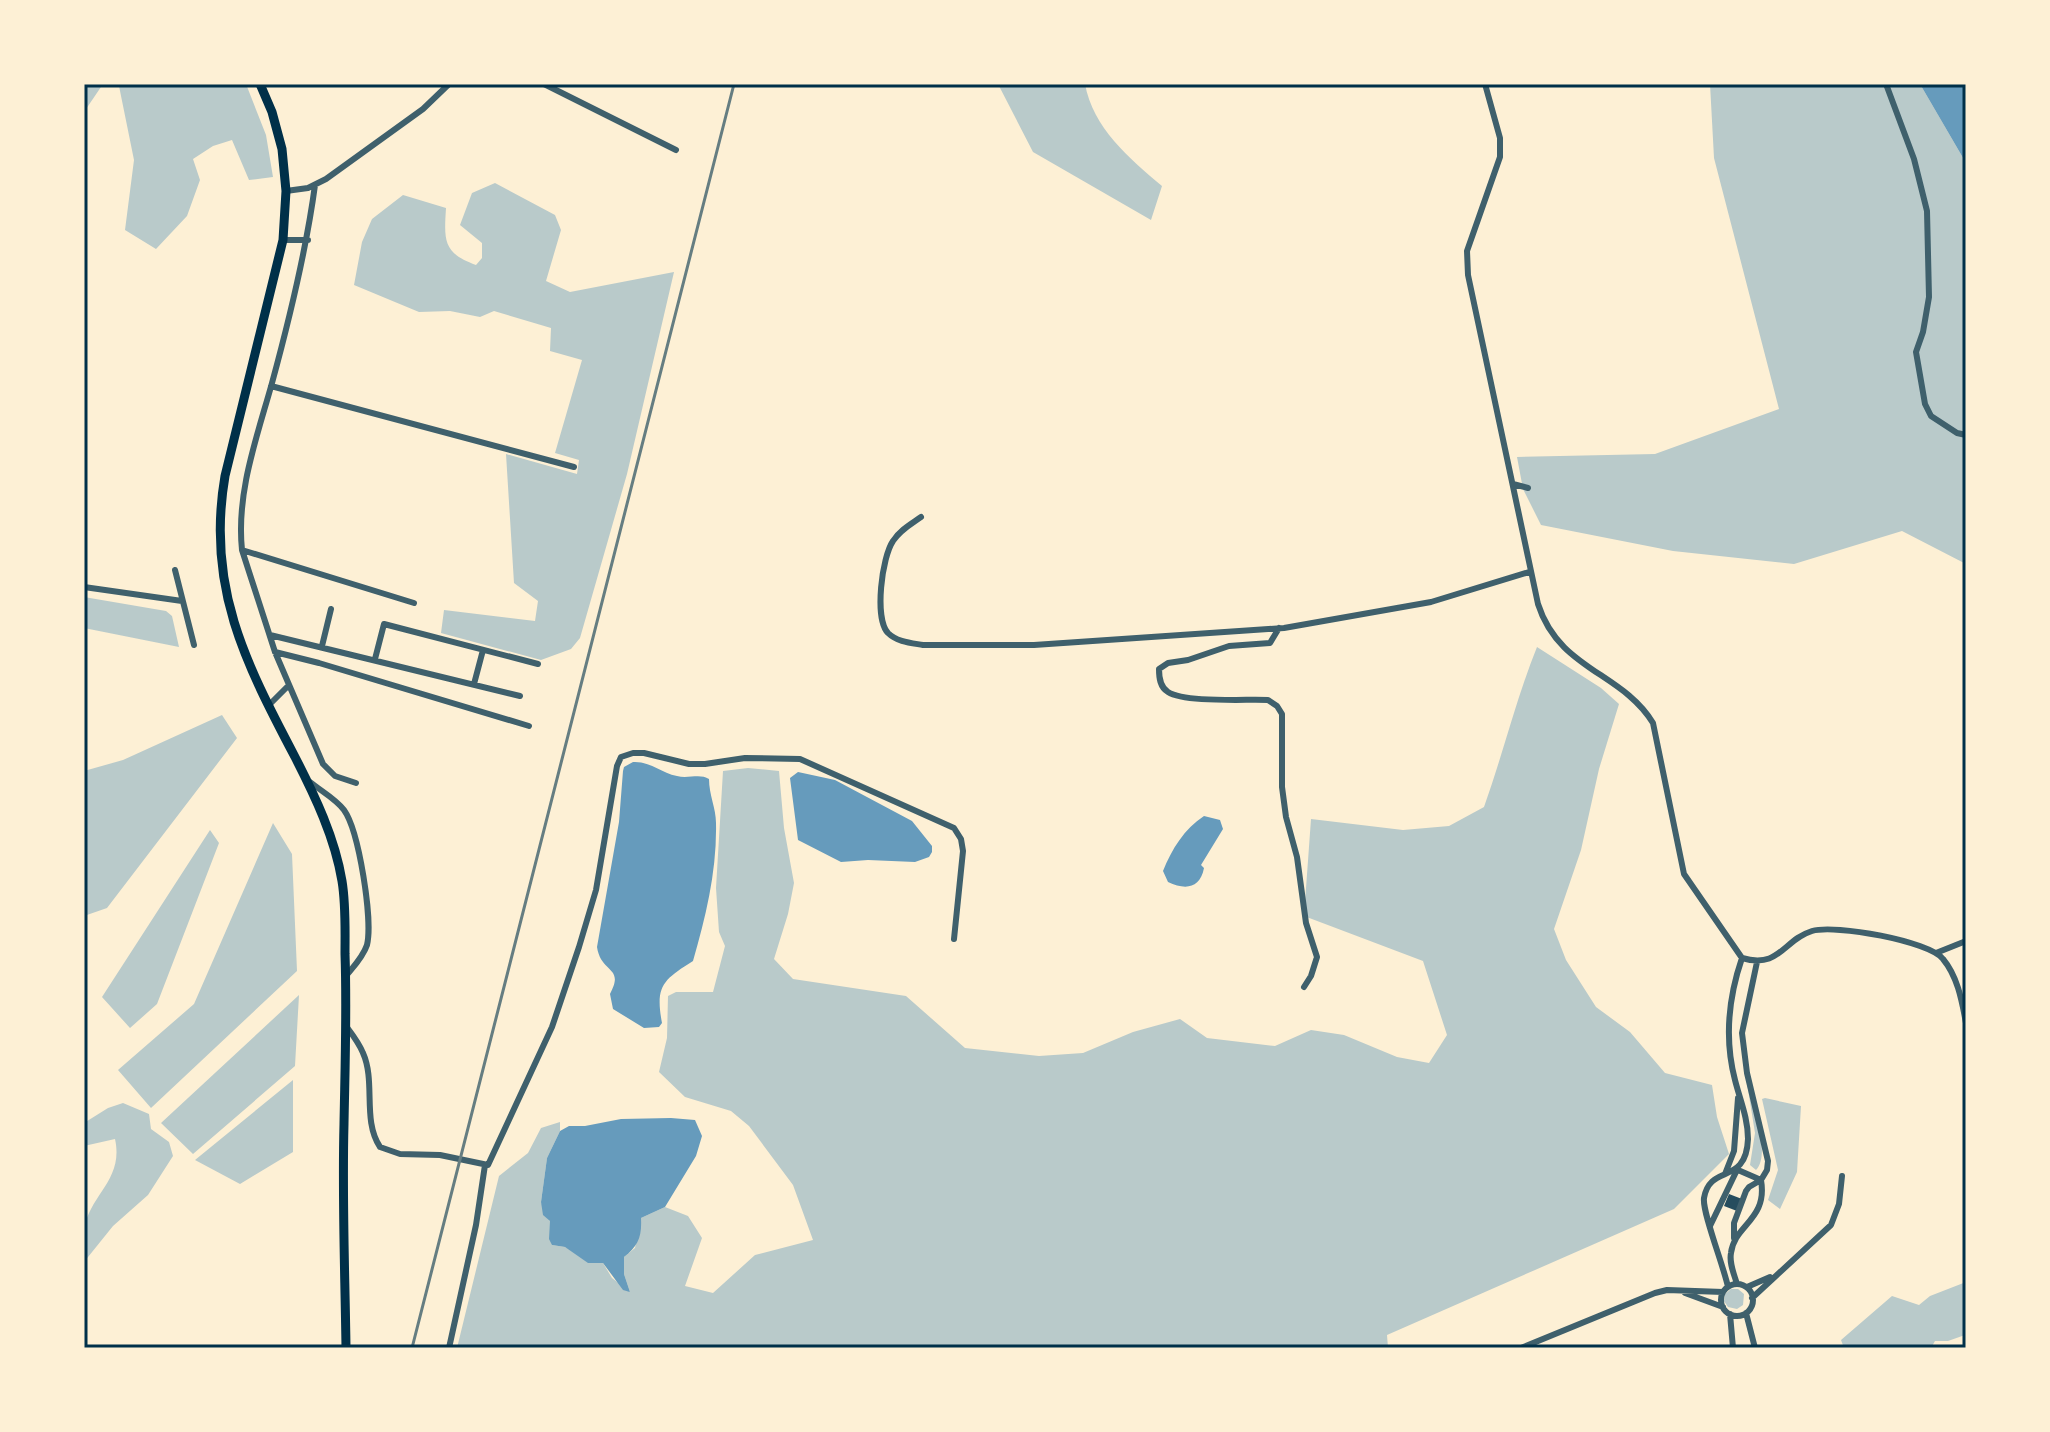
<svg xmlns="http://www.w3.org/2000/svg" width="2050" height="1432" font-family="Lato,sans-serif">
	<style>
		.green { fill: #b9caca }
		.water { fill: #669bbc }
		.building { fill: #264d5e }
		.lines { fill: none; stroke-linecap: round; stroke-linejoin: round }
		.minor { stroke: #3f606c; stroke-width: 6 }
		.primary { stroke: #003049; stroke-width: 9 }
		.rail { stroke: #657d81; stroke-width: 3 }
		.neatline { fill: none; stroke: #003049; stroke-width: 3 }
	</style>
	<rect width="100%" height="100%" fill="#fdf0d5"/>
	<!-- green -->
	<path class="green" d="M 84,84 L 103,84 L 84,112 Z
		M 115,84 L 246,84 L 266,135 L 273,177 L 249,180 L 232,140 L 213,146 L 193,159 L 200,180 L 187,216 L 156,249 L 125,230 L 134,160 L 119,86 Z
		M 998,84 L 1085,84 C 1093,128 1129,158 1162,186 L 1151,220 L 1033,152 Z
		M 1710,84 L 1920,84 L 1966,163 L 1966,564 L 1902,531 L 1794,564 L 1673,551 L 1541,525 L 1523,489 L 1517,457 L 1655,454 L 1779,409 L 1714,158 Z
		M 495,183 L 555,215 L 561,230 L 546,281 L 570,292 L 674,272 L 627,474 L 580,638 L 571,649 L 541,660 L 441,633 L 444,610 L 535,621 L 538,601 L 514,583 L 506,454 L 577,474 L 579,460 L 555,453 L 582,360 L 550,351 L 551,328 L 494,311 L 480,317 L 450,311 L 419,312 L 354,285 L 362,242 L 372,219 L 403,195 L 446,208 C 444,241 443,253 476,265 L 482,258 L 482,243 L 460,225 L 472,193 Z
		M 84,597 L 166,611 L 172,616 L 179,647 L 84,628 Z
		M 1537,647 L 1601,688 L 1619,704 L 1599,769 L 1581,850 L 1554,929 L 1566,960 L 1596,1007 L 1630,1032 L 1665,1073 L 1712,1085 L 1717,1117 L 1729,1154 L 1674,1209 L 1387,1335 L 1388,1348 L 457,1348 L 499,1176 L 528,1153 L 541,1128 L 560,1122 L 560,1131 L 547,1158 L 541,1202 L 550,1221 L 552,1245 L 565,1247 L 603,1263 L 612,1278 L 630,1292 L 624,1274 L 624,1257 L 635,1248 L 641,1218 L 665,1207 L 688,1216 L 702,1238 L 685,1286 L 713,1293 L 755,1255 L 813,1240 L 793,1185 L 749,1126 L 731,1111 L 685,1097 L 659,1072 L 667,1038 L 668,996 L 676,992 L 713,992 L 725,946 L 719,932 L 716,888 L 723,771 L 748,768 L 779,771 L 784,828 L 794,883 L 788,914 L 774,959 L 793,979 L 906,996 L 965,1048 L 1039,1056 L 1083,1053 L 1133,1032 L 1180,1019 L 1207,1038 L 1275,1046 L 1311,1030 L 1344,1035 L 1397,1057 L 1429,1063 L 1447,1035 L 1423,961 L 1304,916 L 1311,819 L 1403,830 L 1449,826 L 1484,807 C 1503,754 1516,699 1537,647 Z
		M 222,715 L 237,738 L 107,908 L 84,916 L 84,771 L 123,760 Z
		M 273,823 L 292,854 L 297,971 L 151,1108 L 118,1070 L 194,1004 Z
		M 210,830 L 219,843 L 157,1004 L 130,1028 L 102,997 Z
		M 299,995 L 295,1066 L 193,1154 L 161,1123 Z
		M 1746,1077 C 1751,1098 1772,1154 1756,1170 L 1750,1165 L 1755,1133 Z
		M 293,1080 L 293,1152 L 240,1184 L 195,1160 Z
		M 1765,1098 L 1801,1106 L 1797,1172 L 1780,1209 L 1768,1200 L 1778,1170 L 1762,1099 Z
		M 123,1103 L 149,1114 L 151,1129 L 169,1142 L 173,1156 L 148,1195 L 113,1226 L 84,1262 C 84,1252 82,1239 84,1229 C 90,1194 124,1180 115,1139 L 84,1146 L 84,1123 L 108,1108 Z
		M 1966,1282 L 1965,1335 L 1948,1341 L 1935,1341 L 1931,1348 L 1844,1348 L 1841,1340 L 1892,1296 L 1919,1305 L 1930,1296 Z
		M 1731,1289 L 1738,1289 L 1744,1294 L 1743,1305 L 1737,1309 L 1728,1307 L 1724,1301 L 1725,1294 Z"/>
	<!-- water -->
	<path class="water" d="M 1920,84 L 1966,84 L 1966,163 Z
		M 633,762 C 650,761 661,773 677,776 C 688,779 700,773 709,779 C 709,795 716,808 716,823 C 717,870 706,916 693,961 C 663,980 655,986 662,1023 L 659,1027 L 644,1028 L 613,1009 L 610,994 C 625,966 601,974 597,947 L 619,822 L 623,771 L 624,767 Z
		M 798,772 L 835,780 L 912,821 L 932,846 L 932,852 L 929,857 L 915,862 L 868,860 L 841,862 L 798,840 L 790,778 Z
		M 1204,816 L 1220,820 L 1223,829 L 1201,865 L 1204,868 C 1200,889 1185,890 1168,882 L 1163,871 C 1172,849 1184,829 1204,816 Z
		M 671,1118 L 695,1120 L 702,1136 L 696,1156 L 665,1207 L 641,1218 C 642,1237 638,1246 624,1257 L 624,1274 L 630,1292 L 623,1290 L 603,1263 L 588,1263 L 565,1247 L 552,1245 L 549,1239 L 550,1221 L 543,1215 L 541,1202 L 547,1158 L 560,1131 L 569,1126 L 585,1126 L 621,1119 Z"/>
	<!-- building -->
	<path class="building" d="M 1729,1194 L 1742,1199 L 1737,1211 L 1724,1206 Z"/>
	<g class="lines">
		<!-- minor -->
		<path class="minor" d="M 544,84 L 676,150
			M 1485,84 L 1500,138 L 1500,157 L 1467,251 L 1468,275 L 1538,604 C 1559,670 1622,672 1653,723 L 1684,874 L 1742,958
			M 1886,84 L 1914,159 L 1927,211 L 1929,297 L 1923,332 L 1916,352 L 1925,404 L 1931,416 L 1957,433 L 1966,435
			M 315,185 C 306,252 290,317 272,383 C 257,437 236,493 242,550 L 275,652 L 323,764 L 335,776 L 356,783
			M 286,191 L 308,188 L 326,179 L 423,109 L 449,84
			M 283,240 L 308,240
			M 271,386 L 574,467
			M 1513,484 L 1528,488
			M 921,517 C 911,524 900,530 893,541 C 882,557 874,618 888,633 C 897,642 912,643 923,645 L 1034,645 L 1284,628 L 1431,602 L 1529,572
			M 242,550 L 414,603
			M 175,570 L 194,645
			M 84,587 L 182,601
			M 1279,628 L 1270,643 L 1229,646 L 1188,660 L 1168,663 L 1159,669 C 1159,678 1160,687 1168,692 C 1185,703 1246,699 1268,700 L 1277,706 L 1282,714 L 1282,787 L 1286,817 L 1297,857 L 1306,923 L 1317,957 L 1311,976 L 1304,987
			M 270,635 L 520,696
			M 322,646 L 331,609
			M 275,652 L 319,663 L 529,726
			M 375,659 L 384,624 L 538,664
			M 474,684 L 483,650
			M 270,704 L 289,685
			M 310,782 C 321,791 336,799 344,810 C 359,831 373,920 367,945 C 363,957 354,966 346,976
			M 1936,953 L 1966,941
			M 1742,958 C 1780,969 1783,940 1812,931 C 1835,924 1929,941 1943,959 C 1958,977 1962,1002 1966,1023
			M 346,1026 C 352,1034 359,1043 363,1053 C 376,1082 362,1120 380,1147 L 400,1154 L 440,1155 L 488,1165 L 552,1027 L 579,947 L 596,890 L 617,766 L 621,757 L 633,753 L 644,753 L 689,764 L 705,764 L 745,758 L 800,759 L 954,828 L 961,839 L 963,851 L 954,939
			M 1738,1170 L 1761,1180
			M 1725,1174 L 1734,1151 L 1738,1098
			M 1710,1226 L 1736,1172
			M 1734,1238 L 1734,1223 L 1746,1191 L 1749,1187 L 1761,1180
			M 1737,1284 C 1734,1274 1729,1263 1731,1253 C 1734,1225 1768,1220 1761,1180 L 1767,1170 L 1768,1161 L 1747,1073 L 1742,1033 L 1757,962
			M1721 1300a16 16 0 1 1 32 0a16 16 0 1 1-32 0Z
			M 1728,1287 C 1724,1267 1702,1212 1704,1198 C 1710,1163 1746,1186 1748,1139 C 1748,1118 1740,1100 1735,1080 C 1724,1038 1728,999 1742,958
			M 1747,1287 L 1770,1277
			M 1685,1293 L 1723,1307
			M 1752,1298 L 1831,1225 L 1839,1204 L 1842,1176
			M 1746,1313 L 1755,1348
			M 1730,1314 L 1733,1348
			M 449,1348 L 476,1225 L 485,1165
			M 1521,1348 L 1655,1293 L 1667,1290 L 1723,1292"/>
		<!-- primary -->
		<path class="primary" d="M 260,84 L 272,112 L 282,149 L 286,191 L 283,240 L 225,476 C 206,586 245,662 295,757 C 315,796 335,838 342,881 C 346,905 345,930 345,954 C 347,1011 345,1067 344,1124 C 342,1199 345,1273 346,1348"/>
		<!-- rail -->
		<path class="rail" d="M 412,1348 L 734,84"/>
	</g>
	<!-- border -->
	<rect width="2050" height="1432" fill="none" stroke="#fdf0d5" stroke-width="172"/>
	<rect x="86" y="86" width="1878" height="1260" class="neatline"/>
</svg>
